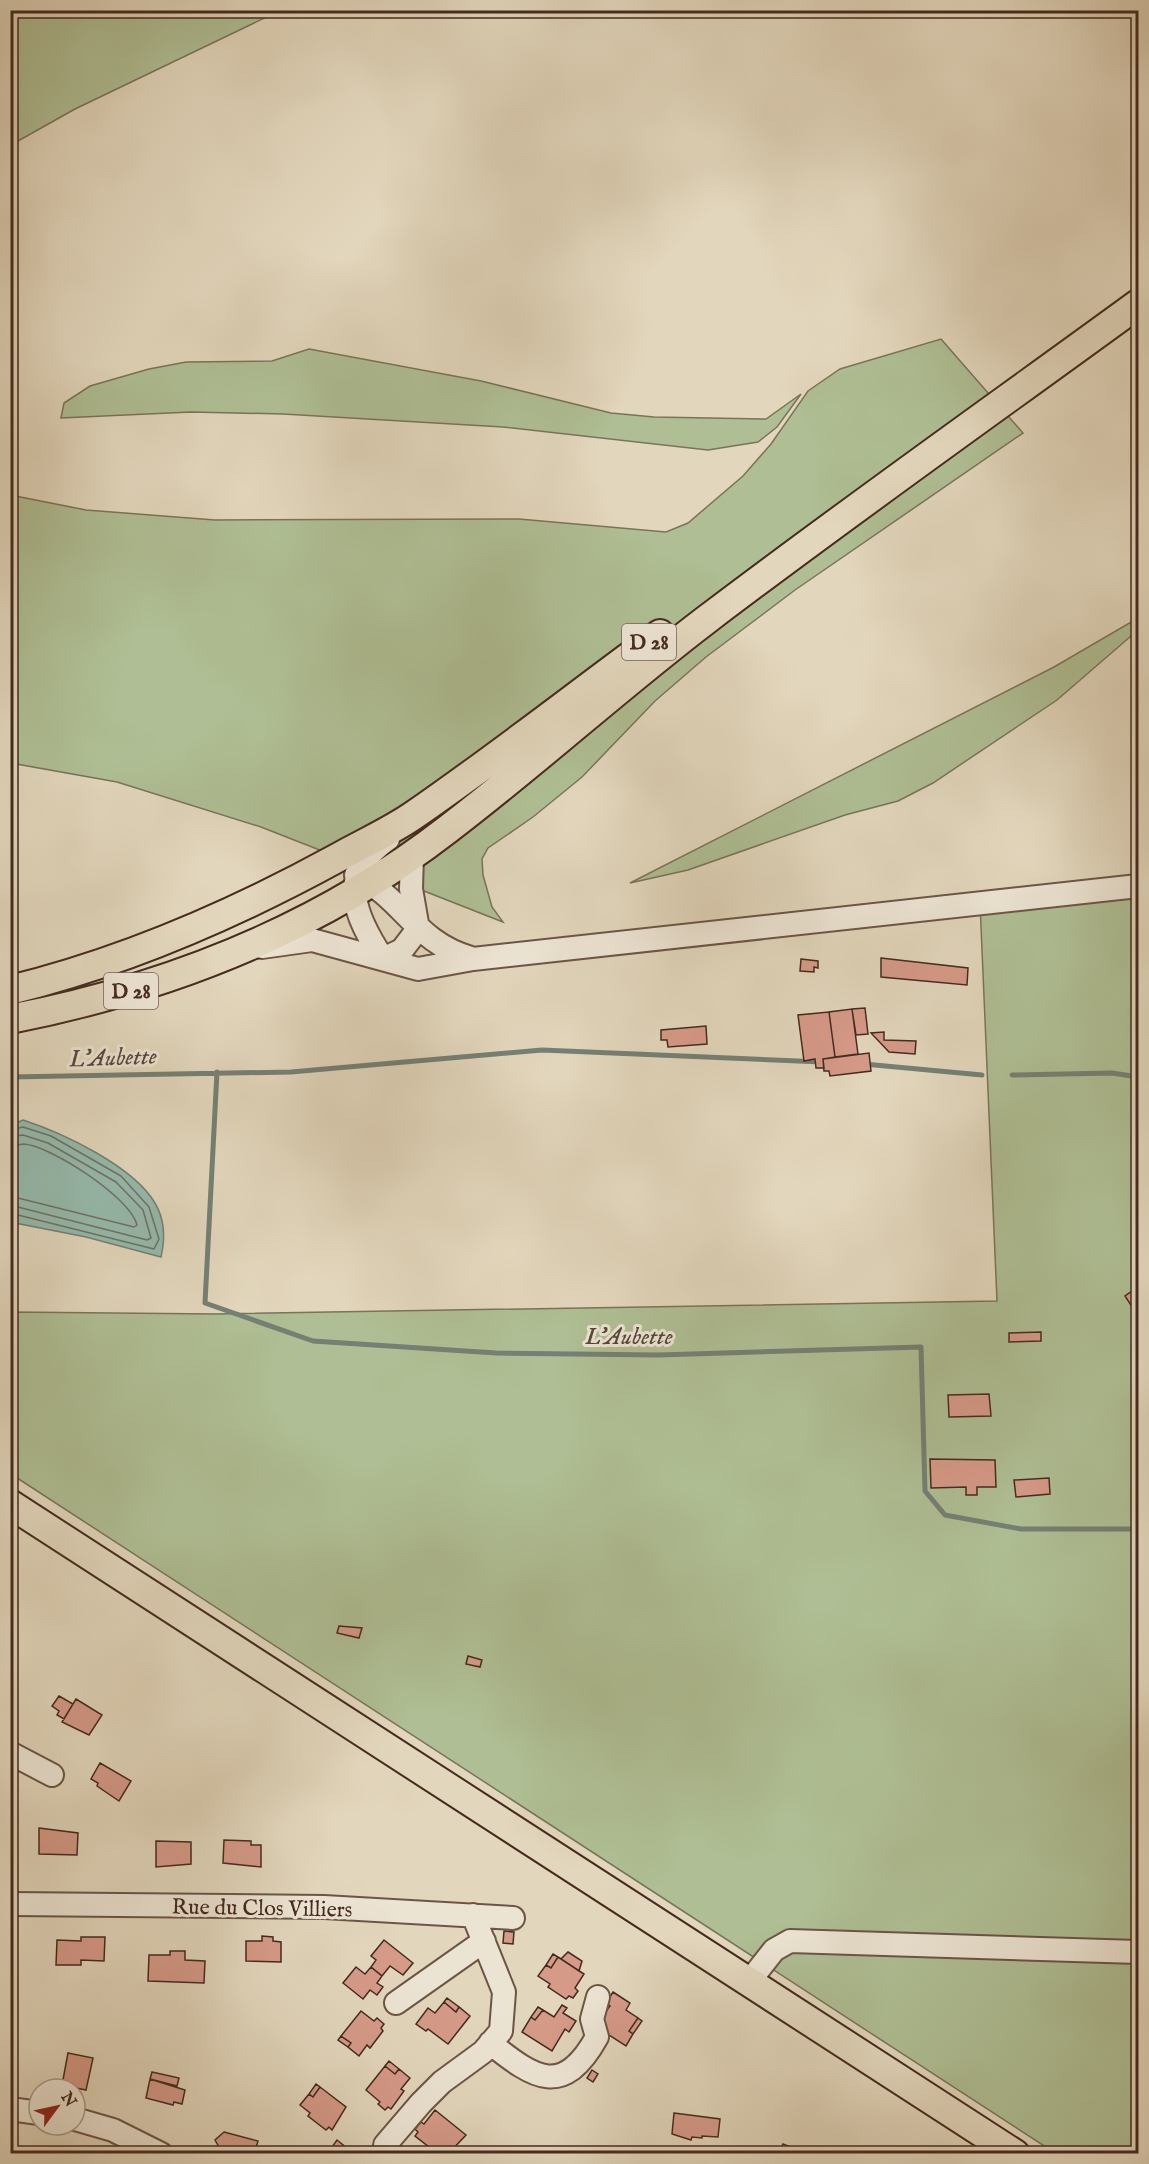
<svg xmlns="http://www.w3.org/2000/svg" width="1149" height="2164" font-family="'IM FELL English',serif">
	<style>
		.green { fill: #afbe94; stroke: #7a745a; stroke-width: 1.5 }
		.water { fill: #95b9ac; stroke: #758074; stroke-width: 1.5 }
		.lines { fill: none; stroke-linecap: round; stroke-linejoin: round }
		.shore { stroke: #6e7266; stroke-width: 1.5 }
		.stream { stroke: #758074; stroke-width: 5 }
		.building { fill: #d69a89; stroke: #462a1f; stroke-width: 1.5 }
		.minor-casing { stroke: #6d5546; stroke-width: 26 }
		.major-casing { stroke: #462a1f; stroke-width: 32 }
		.minor { stroke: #ece4d3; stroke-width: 22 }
		.major { stroke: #e2d6bc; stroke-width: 28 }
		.labels { text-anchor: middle; stroke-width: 6; stroke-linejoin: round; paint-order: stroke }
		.shield { fill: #ece4d3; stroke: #786255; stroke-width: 1.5 }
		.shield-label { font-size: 21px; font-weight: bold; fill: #462a1f }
		.street-label { font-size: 22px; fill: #462a1f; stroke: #ece4d3 }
		.water-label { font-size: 24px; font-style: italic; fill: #56473b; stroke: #ece4d3 }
	</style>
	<rect width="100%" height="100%" fill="#e2d6bc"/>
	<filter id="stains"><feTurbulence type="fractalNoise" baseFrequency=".00333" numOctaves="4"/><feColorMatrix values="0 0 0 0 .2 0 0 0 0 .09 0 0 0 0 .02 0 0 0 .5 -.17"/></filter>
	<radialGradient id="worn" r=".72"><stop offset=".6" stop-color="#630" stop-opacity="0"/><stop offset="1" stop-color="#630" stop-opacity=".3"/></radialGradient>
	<!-- green -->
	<path class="green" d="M 11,10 L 279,10 L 279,11 L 75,109 L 11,145 Z
		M 941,339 L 1023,433 L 795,590 L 706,657 L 655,701 L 582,777 L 533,817 L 488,848 L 482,859 L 483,875 L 492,907 L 503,922 L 261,827 L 117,782 L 11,763 L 10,495 L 86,510 L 215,520 L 519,519 L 666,532 L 688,523 L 743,476 L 771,444 L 808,391 L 840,369 Z
		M 309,349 L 481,381 L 611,413 L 654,417 L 766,419 L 801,394 L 777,427 L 758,442 L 708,450 L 503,427 L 283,414 L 191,412 L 61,418 L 64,403 L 90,386 L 149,369 L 186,362 L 272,361 Z
		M 1138,618 L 1138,630 L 1057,700 L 933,783 L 898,801 L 845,815 L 688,870 L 630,883 L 1054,667 Z
		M 1138,887 L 1138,2153 L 1055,2153 L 11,1474 L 10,1312 L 216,1314 L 997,1301 L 980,903 Z"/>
	<!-- water -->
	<path class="water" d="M 23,1120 C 63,1133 133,1166 155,1203 C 165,1220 165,1240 161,1257 L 86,1237 L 15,1223 L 10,1216 L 11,1125 Z"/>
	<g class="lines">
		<!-- shore -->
		<path class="shore" d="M 10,1130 L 23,1127 L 51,1136 L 121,1176 L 149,1207 L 159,1239 L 154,1249 L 10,1213
			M 10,1137 L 23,1135 L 48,1143 L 116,1182 L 143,1210 L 151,1238 L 147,1240 L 10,1205
			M 10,1146 C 15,1146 20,1144 24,1144 C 51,1146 131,1198 137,1225 L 134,1227 L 10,1196"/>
		<!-- stream -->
		<path class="stream" d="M 864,1064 L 982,1075
			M 217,1072 L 205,1303 L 313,1341 L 496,1353 L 659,1355 L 921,1347 L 925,1491 L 945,1515 L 1021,1529 L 1138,1529
			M 1012,1075 L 1112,1073 L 1138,1077
			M 10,1077 L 291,1072 L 542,1050 L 822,1062"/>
	</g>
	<!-- building -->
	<path class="building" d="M 881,958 L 968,968 L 967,985 L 881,977 Z
		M 801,959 L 818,961 L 818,968 L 814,967 L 814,972 L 800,971 Z
		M 865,1008 L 868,1034 L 856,1035 L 852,1009 Z
		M 852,1009 L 858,1054 L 835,1057 L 829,1012 Z
		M 829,1012 L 835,1057 L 823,1059 L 824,1068 L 816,1068 L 815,1059 L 804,1061 L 798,1015 Z
		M 706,1026 L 707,1044 L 668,1047 L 667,1040 L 661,1040 L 661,1030 Z
		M 884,1032 L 884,1040 L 916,1041 L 915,1054 L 889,1052 L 871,1033 Z
		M 869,1053 L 871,1071 L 830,1076 L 829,1071 L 824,1071 L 823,1059 Z
		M 1138,1287 L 1138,1307 L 1134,1310 L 1125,1296 Z
		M 1041,1332 L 1041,1341 L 1009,1342 L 1009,1333 Z
		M 989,1394 L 991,1416 L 949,1417 L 948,1395 Z
		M 930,1459 L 995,1460 L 996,1487 L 977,1487 L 977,1495 L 966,1495 L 966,1487 L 931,1488 Z
		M 1049,1478 L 1050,1494 L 1016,1497 L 1014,1480 Z
		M 339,1626 L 362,1628 L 359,1638 L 337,1633 Z
		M 468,1656 L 482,1660 L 480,1667 L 466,1664 Z
		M 59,1696 L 73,1704 L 64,1719 L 57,1715 L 59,1711 L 52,1706 Z
		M 76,1699 L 102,1715 L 89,1735 L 62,1722 Z
		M 100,1763 L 131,1781 L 119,1801 L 97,1786 L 98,1783 L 91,1779 Z
		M 39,1828 L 78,1833 L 77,1855 L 39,1854 Z
		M 224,1840 L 251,1841 L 251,1845 L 261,1845 L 261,1867 L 223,1863 Z
		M 156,1841 L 191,1842 L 191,1864 L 156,1867 Z
		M 504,1931 L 514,1932 L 513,1944 L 503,1943 Z
		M 262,1936 L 273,1937 L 273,1941 L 281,1942 L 281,1962 L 246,1961 L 246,1941 L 262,1941 Z
		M 81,1937 L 105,1937 L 104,1961 L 81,1960 L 81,1965 L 56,1965 L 57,1940 L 81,1941 Z
		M 384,1940 L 413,1963 L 403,1975 L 390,1966 L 382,1976 L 371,1967 L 376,1960 L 371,1956 Z
		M 170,1951 L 185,1951 L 185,1960 L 205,1961 L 204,1983 L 148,1981 L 149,1955 L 170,1955 Z
		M 568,1952 L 582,1961 L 579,1971 L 561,1959 Z
		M 553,1954 L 558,1957 L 551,1968 L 546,1965 Z
		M 558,1957 L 584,1974 L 575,1988 L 578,1991 L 573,1998 L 569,1996 L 566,1999 L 548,1987 L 550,1984 L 538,1976 L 546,1965 L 551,1968 Z
		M 356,1967 L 365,1974 L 371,1967 L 382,1976 L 377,1983 L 383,1987 L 377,1995 L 370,1990 L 363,1999 L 343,1983 Z
		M 613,1992 L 630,2003 L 626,2010 L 638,2018 L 629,2031 L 633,2034 L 626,2046 L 595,2026 L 610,2006 L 606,2003 Z
		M 447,1998 L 459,2007 L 456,2012 L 444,2002 Z
		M 444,2002 L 456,2012 L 459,2007 L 470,2016 L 448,2044 L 428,2029 L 426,2031 L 416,2024 L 428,2008 L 435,2013 Z
		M 562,2005 L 567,2008 L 563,2013 L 576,2021 L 569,2032 L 565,2029 L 552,2051 L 522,2032 L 531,2017 L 535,2020 L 543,2010 L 554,2017 Z
		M 538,2007 L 543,2010 L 535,2020 L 531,2017 Z
		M 361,2011 L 374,2021 L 377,2018 L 384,2024 L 381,2028 L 383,2031 L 370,2048 L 367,2045 L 359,2056 L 348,2047 L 351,2043 L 341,2036 Z
		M 638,2018 L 642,2021 L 633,2034 L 629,2031 Z
		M 341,2036 L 351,2043 L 348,2047 L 338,2040 Z
		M 68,2053 L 93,2058 L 86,2090 L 62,2085 Z
		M 389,2061 L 399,2069 L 395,2074 L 385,2066 Z
		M 385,2066 L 395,2074 L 399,2069 L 410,2078 L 401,2089 L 404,2091 L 391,2109 L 388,2107 L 385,2110 L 378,2104 L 380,2102 L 366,2090 Z
		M 592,2070 L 598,2074 L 593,2082 L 587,2078 Z
		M 152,2072 L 179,2078 L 177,2086 L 150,2079 Z
		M 150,2079 L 185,2090 L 182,2104 L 174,2102 L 173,2105 L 146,2098 Z
		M 316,2084 L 320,2087 L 313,2097 L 309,2094 Z
		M 320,2087 L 346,2107 L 332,2130 L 329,2127 L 326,2130 L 308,2116 L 310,2113 L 300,2105 L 309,2094 L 313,2097 Z
		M 435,2110 L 466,2135 L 448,2154 L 436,2147 L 433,2150 L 415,2136 L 418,2132 L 415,2129 L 421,2122 L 424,2124 Z
		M 674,2113 L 720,2119 L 718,2137 L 702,2136 L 702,2138 L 692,2137 L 691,2140 L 672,2134 Z
		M 224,2132 L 258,2141 L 254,2154 L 220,2153 L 220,2149 L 215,2140 Z
		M 337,2140 L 352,2152 L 355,2149 L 361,2154 L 327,2154 Z
		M 783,2144 L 798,2150 L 796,2154 L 778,2154 Z
		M 21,2149 L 30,2151 L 30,2154 L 10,2154 L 10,2150 L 20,2152 Z"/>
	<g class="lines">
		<!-- minor casing -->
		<g class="minor-casing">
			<path id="minor" d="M 388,839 C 336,875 354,915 383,959 L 402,950 L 418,929 L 411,889 L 412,855
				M 356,875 C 405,900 415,942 471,958
				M 262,947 L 312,940 L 418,969 L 473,959 L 1138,886
				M 10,1753 L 52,1775
				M 10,1904 L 324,1907 L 513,1918
				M 748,1983 L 774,1950 L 790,1941 L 1138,1952
				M 396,2003 L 484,1941
				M 490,2043 C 535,2079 563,2098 597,2037 L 592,2019 L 598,1997
				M 10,2109 L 39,2113
				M 75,2119 L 113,2130 L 161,2154
				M 385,2145 L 421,2103 L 442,2082 L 483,2052 L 501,2031 L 504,1992 L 473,1915"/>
		</g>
		<!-- major casing -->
		<g class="major-casing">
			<path id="major" d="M 10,990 C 125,962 235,914 339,857 C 364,843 391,831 414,815 C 498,757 578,694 660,634
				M 10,1019 C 169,988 319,929 448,829 C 536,762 618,687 706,620 C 848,512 994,409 1138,304
				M 10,1504 L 1015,2154"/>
		</g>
		<!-- minor -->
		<use href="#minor" class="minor"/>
		<!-- major -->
		<use href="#major" class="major"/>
	</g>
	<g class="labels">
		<!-- shield labels -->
		<g class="shield">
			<rect x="622" y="624" width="54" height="36" rx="4.5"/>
			<rect x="104" y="973" width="54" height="36" rx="4.5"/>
		</g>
		<g class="shield-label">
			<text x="649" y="649">D 28</text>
			<text x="131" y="998">D 28</text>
		</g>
		<!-- street labels -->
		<g class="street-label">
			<text transform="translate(262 1907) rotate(1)" y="8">Rue du Clos Villiers</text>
		</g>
		<!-- water labels -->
		<g class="water-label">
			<text transform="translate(113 1057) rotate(-2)" y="8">L'Aubette</text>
			<text x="629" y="1344">L'Aubette</text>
		</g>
	</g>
	<!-- margin -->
	<rect width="1149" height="2164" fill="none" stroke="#e2d6bc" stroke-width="36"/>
	<rect x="12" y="12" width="1125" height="2140" fill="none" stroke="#462a1f" stroke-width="3"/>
	<rect x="18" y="18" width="1113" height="2128" fill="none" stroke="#462a1f" stroke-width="1.5"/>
	<!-- north arrow -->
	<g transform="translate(57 2107) rotate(57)"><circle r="28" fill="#ece4d3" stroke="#aa9a8b" stroke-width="1.5"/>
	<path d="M0-4.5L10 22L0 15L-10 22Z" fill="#8f2418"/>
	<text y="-9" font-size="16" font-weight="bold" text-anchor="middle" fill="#462a1f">N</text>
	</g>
	<rect width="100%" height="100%" filter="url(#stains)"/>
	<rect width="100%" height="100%" fill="url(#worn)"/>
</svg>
